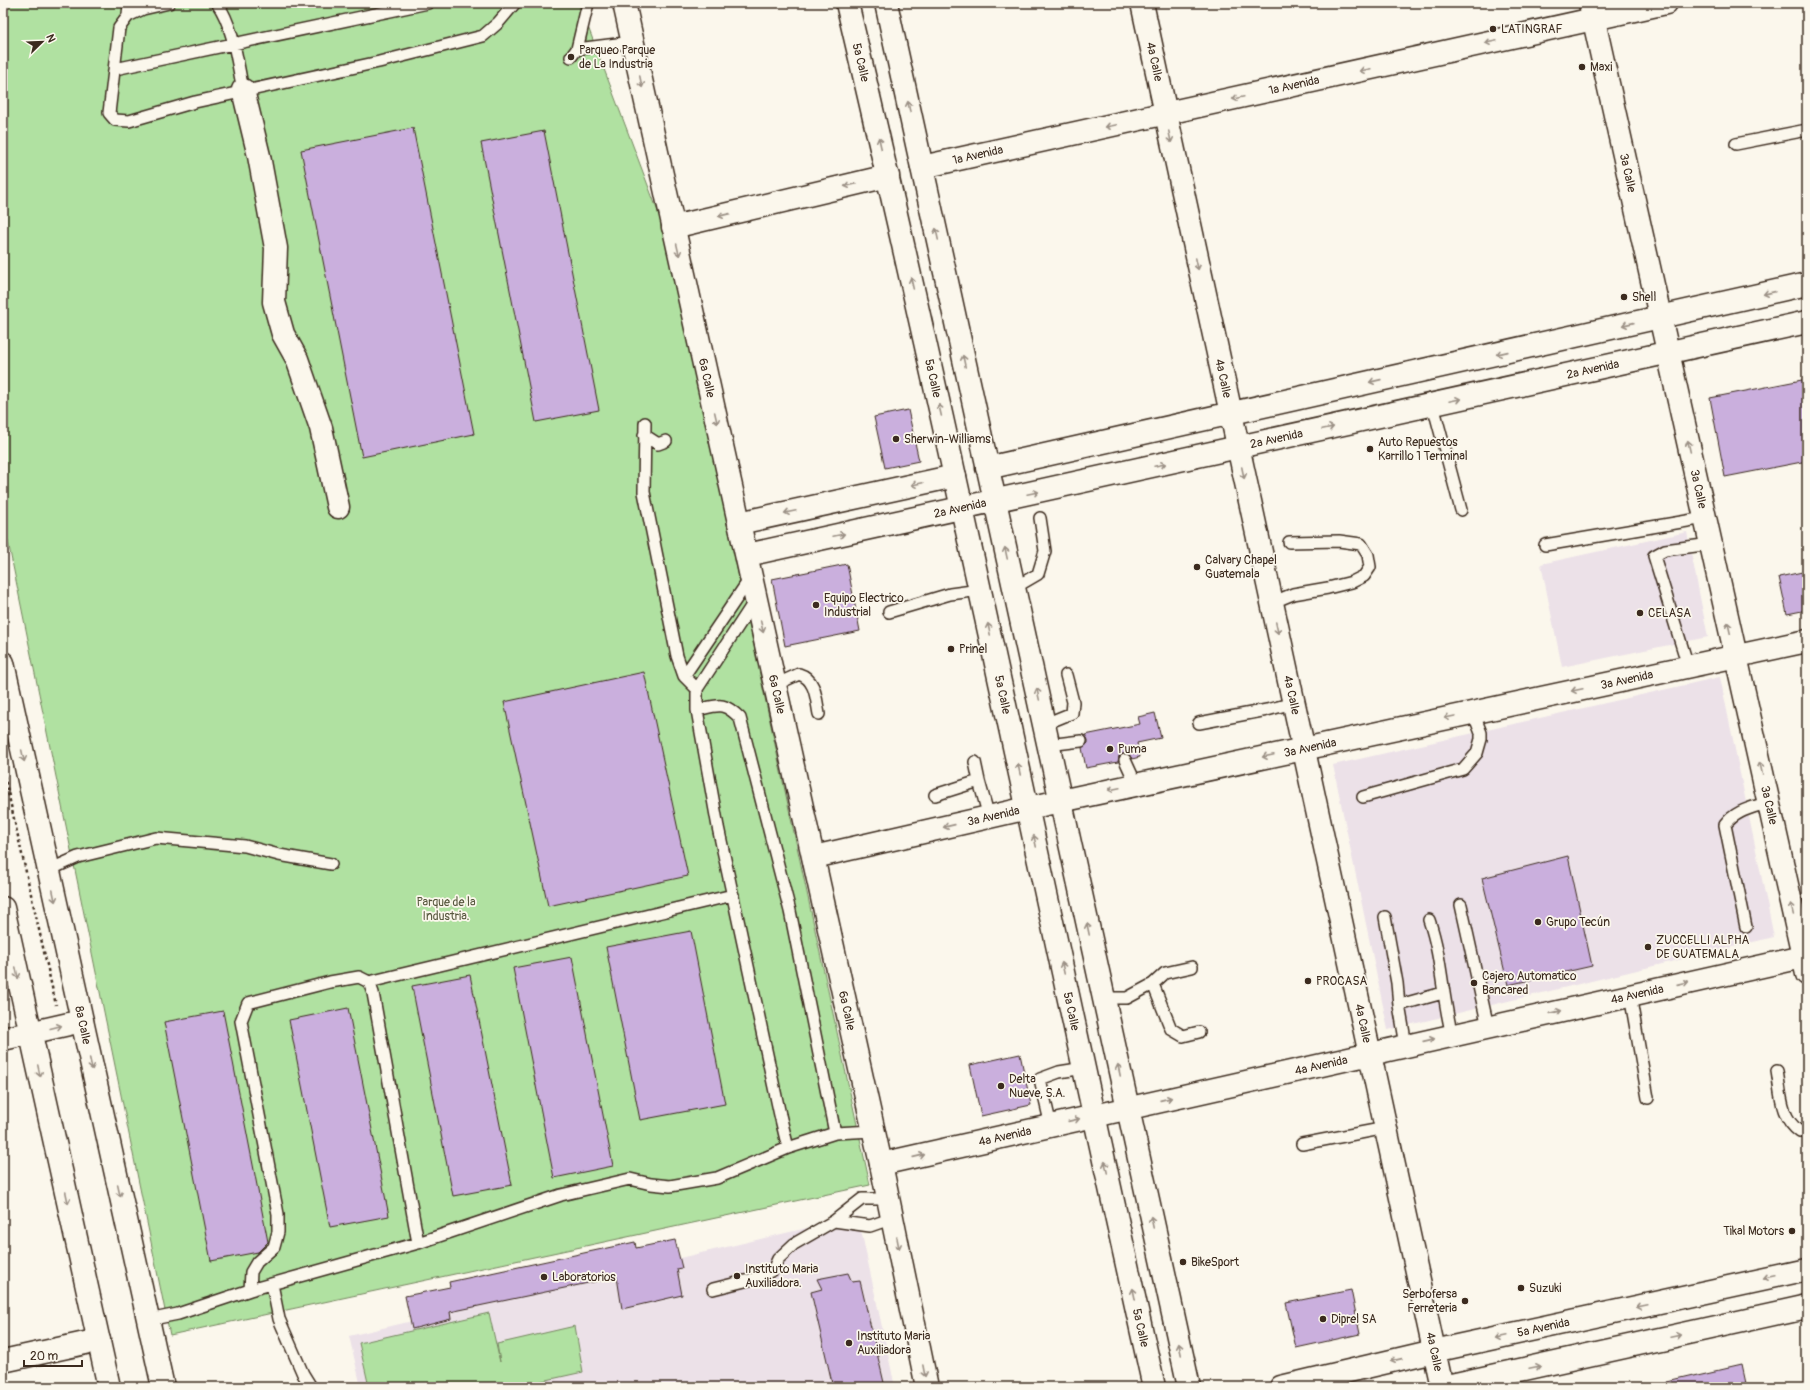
<svg xmlns="http://www.w3.org/2000/svg" width="1810" height="1390" font-family="Pangolin,sans-serif">
	<style>
		.built { fill: #ece1e8 }
		.green { fill: #b0e1a1; stroke: #768660 }
		.building { fill: #caafdd; stroke: #3b2a1e }
		.lines { fill: none; stroke-linecap: round; stroke-linejoin: round }
		.service-casing { stroke: #3b2a1e; stroke-width: 14 }
		.minor-casing { stroke: #3b2a1e; stroke-width: 25 }
		.tertiary-casing { stroke: #3b2a1e; stroke-width: 25 }
		.secondary-casing { stroke: #3b2a1e; stroke-width: 25 }
		.path { stroke: #3b2a1e; stroke-width: 2.5; stroke-dasharray: 3 3; stroke-linecap: butt }
		.service { stroke: #fbf7ec; stroke-width: 11 }
		.minor { stroke: #fbf7ec; stroke-width: 22 }
		.tertiary { stroke: #fbf7ec; stroke-width: 22 }
		.secondary { stroke: #fbf7ec; stroke-width: 22 }
		.oneway { stroke: #9b9085 }
		.poi-dot { fill: #3b2a1e; stroke: #fbf7ec; stroke-width: 1.5 }
		.labels { text-anchor: middle; stroke-width: 3.5; stroke-linejoin: round; paint-order: stroke }
		.poi-label { font-size: 12px; fill: #3b2a1e; stroke: #fbf7ec; text-anchor: start }
		.street-label { font-size: 12px; fill: #3b2a1e; stroke: #fbf7ec }
		.park-label { font-size: 12px; fill: #58583f; stroke: #fbf7ec }
	</style>
	<rect width="100%" height="100%" fill="#fbf7ec"/>
	<filter id="ink" filterUnits="userSpaceOnUse"><feTurbulence type="fractalNoise" baseFrequency=".025" numOctaves="2"/><feDisplacementMap in="SourceGraphic" scale="8" xChannelSelector="R" yChannelSelector="G"/><feConvolveMatrix kernelMatrix="1 2 1 2 8 2 1 2 1" color-interpolation-filters="sRGB"/></filter>
	<g filter="url(#ink)">
		<!-- built -->
		<path class="built" d="M 1687,532 L 1708,637 L 1562,667 L 1541,564 Z
			M 1720,677 L 1774,937 L 1388,1030 L 1333,765 Z
			M 858,1216 L 895,1387 L 361,1387 L 349,1336 Z"/>
		<!-- green -->
		<path class="green" d="M 3,3 L 579,3 L 663,225 L 870,1185 L 170,1335 L 3,517 Z
			M 489,1313 L 500,1362 L 497,1344 L 575,1326 L 583,1372 L 515,1387 L 369,1387 L 359,1343 Z"/>
		<!-- building -->
		<path class="building" d="M 413,128 L 474,434 L 362,457 L 301,150 Z
			M 544,131 L 599,410 L 536,422 L 481,143 Z
			M 1807,379 L 1807,461 L 1725,477 L 1710,398 Z
			M 908,410 L 919,461 L 885,468 L 874,417 Z
			M 847,564 L 860,631 L 785,646 L 772,579 Z
			M 1807,571 L 1807,610 L 1787,614 L 1779,577 Z
			M 644,672 L 688,876 L 548,906 L 504,702 Z
			M 1155,713 L 1161,738 L 1137,743 L 1140,757 L 1132,759 L 1129,754 L 1122,754 L 1119,756 L 1118,762 L 1086,768 L 1082,748 L 1088,743 L 1088,740 L 1085,735 L 1140,724 L 1138,717 Z
			M 1568,856 L 1592,966 L 1508,985 L 1482,878 Z
			M 691,931 L 725,1104 L 640,1120 L 606,947 Z
			M 572,957 L 613,1166 L 554,1178 L 513,968 Z
			M 470,975 L 512,1185 L 453,1196 L 412,986 Z
			M 348,1008 L 389,1216 L 330,1227 L 289,1020 Z
			M 223,1011 L 268,1242 L 258,1252 L 211,1261 L 164,1022 Z
			M 1020,1054 L 1031,1105 L 981,1116 L 970,1065 Z
			M 675,1240 L 682,1268 L 677,1269 L 682,1295 L 622,1309 L 617,1277 L 450,1312 L 451,1319 L 412,1329 L 405,1296 L 450,1287 L 449,1282 L 635,1242 L 636,1248 Z
			M 848,1273 L 852,1282 L 860,1281 L 885,1387 L 833,1387 L 811,1292 L 822,1289 L 817,1279 Z
			M 1351,1290 L 1360,1334 L 1296,1348 L 1286,1303 Z
			M 1742,1364 L 1747,1387 L 1669,1387 L 1668,1381 Z"/>
		<g class="lines">
			<!-- service casing -->
			<g class="service-casing">
				<path id="service" d="M 169,3 L 143,9 L 128,16 L 119,28 L 109,113 L 115,120 L 129,121 L 195,102 L 379,62 L 483,36 L 498,23 L 515,3
					M 217,3 C 234,27 237,62 243,90
					M 588,3 L 577,49 L 633,42
					M 128,16 L 129,3
					M 571,57 L 577,49
					M 115,69 L 428,3
					M 1736,144 L 1807,130
					M 1433,405 L 1461,510
					M 645,423 L 644,492 L 677,656 L 684,676 L 697,689
					M 644,435 L 658,444 L 666,441
					M 1545,545 L 1705,518
					M 1014,588 L 1038,574 L 1045,551 L 1040,518
					M 1271,603 L 1293,594 L 1328,588 L 1352,582 L 1364,576 L 1370,567 L 1368,555 L 1361,544 L 1339,541 L 1289,542
					M 889,612 L 950,594 L 980,590
					M 1688,666 L 1654,556 L 1665,550 L 1711,544
					M 684,676 L 751,577
					M 775,685 L 799,674 C 816,679 816,699 819,714
					M 697,710 C 719,705 723,701 740,718 L 790,911 L 835,1133 L 788,1148 L 780,1115 L 718,827 L 697,710 L 697,689 L 756,599
					M 1199,723 L 1267,710 L 1293,703
					M 1045,724 L 1072,713 L 1073,702 L 1066,675
					M 1048,745 L 1081,741
					M 1125,760 L 1136,784
					M 975,762 L 979,781
					M 935,795 L 979,781 L 989,817
					M 1363,797 L 1463,769 L 1477,753 L 1481,739 L 1481,733 L 1473,712
					M 49,870 L 78,857 L 156,838 L 245,846 L 279,855 L 331,864
					M 1461,905 L 1488,1027
					M 1385,917 L 1397,983 L 1399,1005 L 1443,993
					M 1429,920 C 1442,957 1442,997 1452,1035
					M 1746,927 L 1725,825 C 1736,810 1752,808 1769,802
					M 369,982 L 733,895
					M 1153,984 L 1171,1029 L 1183,1036 L 1199,1032
					M 1630,995 L 1648,1098
					M 1103,998 L 1127,998 L 1153,984 L 1165,973 L 1192,967
					M 1399,1005 L 1406,1045
					M 1777,1071 C 1781,1094 1780,1118 1800,1132 L 1807,1131
					M 1051,1126 L 1040,1079 L 1059,1072 L 1084,1068
					M 835,1133 L 873,1131
					M 1302,1144 L 1386,1128
					M 834,1221 L 862,1199 L 889,1199
					M 272,1284 L 279,1319 L 303,1374 L 311,1387
					M 713,1289 L 753,1279 L 773,1270 L 778,1259 L 794,1244 L 834,1221 L 870,1226 L 893,1218
					M 250,1290 L 251,1272 L 257,1262 L 274,1247 L 278,1232 L 278,1214 L 241,1021 L 248,1003 L 330,982 L 359,977 L 369,982 L 373,993 L 418,1243
					M 148,1320 L 178,1314 L 250,1290 L 418,1243 L 561,1195 L 630,1179 L 651,1184 L 670,1186 L 717,1178 L 788,1148"/>
			</g>
			<!-- minor casing -->
			<g class="minor-casing">
				<g id="minor">
					<path id="s1" d="M 1142,3 L 1442,1387"/>
					<path id="s2" d="M 1590,3 L 1807,974"/>
					<path d="M 243,90 L 259,156 L 276,248 L 274,302 L 283,334 L 297,359 L 321,428 L 338,507"/>
					<path id="s3" d="M 922,167 L 1666,3"/>
					<path d="M 673,227 L 888,176"/>
					<path d="M 987,468 L 1807,284"/>
					<path d="M 739,523 L 955,476"/>
					<path id="s4" d="M 747,555 L 1807,322"/>
					<path id="s5" d="M 814,857 L 1028,808 L 1807,641"/>
					<path d="M 3,1039 L 82,1021"/>
					<path id="s6" d="M 881,1164 L 1807,956"/>
					<path d="M 3,1361 L 99,1340"/>
				</g>
			</g>
			<!-- tertiary casing -->
			<g class="tertiary-casing">
				<g id="tertiary">
					<path id="s7" d="M 3,663 L 163,1387"/>
					<path d="M 3,908 L 109,1387"/>
					<path id="s8" d="M 1281,1387 L 1434,1351 L 1807,1270"/>
					<path d="M 1442,1387 L 1807,1307"/>
				</g>
			</g>
			<!-- secondary casing -->
			<g class="secondary-casing">
				<g id="secondary">
					<path id="s9" d="M 624,3 L 881,1164 L 927,1387"/>
					<path id="s10" d="M 847,3 C 956,463 1051,926 1154,1387"/>
					<path d="M 886,3 L 1189,1387"/>
				</g>
			</g>
			<!-- path -->
			<path class="path" d="M 3,770 L 56,1005"/>
			<!-- service -->
			<use href="#service" class="service"/>
			<!-- minor -->
			<use href="#minor" class="minor"/>
			<!-- tertiary -->
			<use href="#tertiary" class="tertiary"/>
			<!-- secondary -->
			<use href="#secondary" class="secondary"/>
		</g>
		<!-- one-way arrows -->
		<defs><path id="oneway-shaft" d="M-6 0H5M1.5-3L5.5 0L1.5 3" fill="none" stroke-width="1.6" stroke-linecap="round" stroke-linejoin="round"/></defs>
		<g class="oneway">
			<use href="#oneway-shaft" transform="translate(1491 42) rotate(168)"/>
			<use href="#oneway-shaft" transform="translate(1365 70) rotate(168)"/>
			<use href="#oneway-shaft" transform="translate(641 82) rotate(78)"/>
			<use href="#oneway-shaft" transform="translate(1238 98) rotate(168)"/>
			<use href="#oneway-shaft" transform="translate(909 107) rotate(-102)"/>
			<use href="#oneway-shaft" transform="translate(1111 126) rotate(168)"/>
			<use href="#oneway-shaft" transform="translate(1170 137) rotate(78)"/>
			<use href="#oneway-shaft" transform="translate(880 143) rotate(-103)"/>
			<use href="#oneway-shaft" transform="translate(850 185) rotate(167)"/>
			<use href="#oneway-shaft" transform="translate(724 215) rotate(167)"/>
			<use href="#oneway-shaft" transform="translate(937 234) rotate(-102)"/>
			<use href="#oneway-shaft" transform="translate(678 250) rotate(77)"/>
			<use href="#oneway-shaft" transform="translate(1197 264) rotate(78)"/>
			<use href="#oneway-shaft" transform="translate(912 283) rotate(-103)"/>
			<use href="#oneway-shaft" transform="translate(1769 293) rotate(167)"/>
			<use href="#oneway-shaft" transform="translate(1628 324) rotate(167)"/>
			<use href="#oneway-shaft" transform="translate(1502 353) rotate(167)"/>
			<use href="#oneway-shaft" transform="translate(964 361) rotate(-102)"/>
			<use href="#oneway-shaft" transform="translate(1375 381) rotate(167)"/>
			<use href="#oneway-shaft" transform="translate(1455 400) rotate(-12)"/>
			<use href="#oneway-shaft" transform="translate(940 410) rotate(-103)"/>
			<use href="#oneway-shaft" transform="translate(716 418) rotate(77)"/>
			<use href="#oneway-shaft" transform="translate(1328 428) rotate(-12)"/>
			<use href="#oneway-shaft" transform="translate(1689 446) rotate(-103)"/>
			<use href="#oneway-shaft" transform="translate(1160 465) rotate(-12)"/>
			<use href="#oneway-shaft" transform="translate(1243 473) rotate(78)"/>
			<use href="#oneway-shaft" transform="translate(917 484) rotate(168)"/>
			<use href="#oneway-shaft" transform="translate(1033 493) rotate(-12)"/>
			<use href="#oneway-shaft" transform="translate(790 512) rotate(168)"/>
			<use href="#oneway-shaft" transform="translate(839 535) rotate(-12)"/>
			<use href="#oneway-shaft" transform="translate(1006 553) rotate(-102)"/>
			<use href="#oneway-shaft" transform="translate(762 627) rotate(77)"/>
			<use href="#oneway-shaft" transform="translate(1277 628) rotate(78)"/>
			<use href="#oneway-shaft" transform="translate(1729 628) rotate(-103)"/>
			<use href="#oneway-shaft" transform="translate(989 629) rotate(-102)"/>
			<use href="#oneway-shaft" transform="translate(1577 690) rotate(168)"/>
			<use href="#oneway-shaft" transform="translate(1038 694) rotate(-103)"/>
			<use href="#oneway-shaft" transform="translate(1450 717) rotate(168)"/>
			<use href="#oneway-shaft" transform="translate(23 756) rotate(77)"/>
			<use href="#oneway-shaft" transform="translate(1268 756) rotate(168)"/>
			<use href="#oneway-shaft" transform="translate(1761 768) rotate(-103)"/>
			<use href="#oneway-shaft" transform="translate(1019 769) rotate(-102)"/>
			<use href="#oneway-shaft" transform="translate(1114 789) rotate(168)"/>
			<use href="#oneway-shaft" transform="translate(949 826) rotate(167)"/>
			<use href="#oneway-shaft" transform="translate(1035 841) rotate(-102)"/>
			<use href="#oneway-shaft" transform="translate(54 896) rotate(78)"/>
			<use href="#oneway-shaft" transform="translate(1792 909) rotate(-103)"/>
			<use href="#oneway-shaft" transform="translate(1088 929) rotate(-102)"/>
			<use href="#oneway-shaft" transform="translate(1063 968) rotate(-102)"/>
			<use href="#oneway-shaft" transform="translate(17 973) rotate(78)"/>
			<use href="#oneway-shaft" transform="translate(1683 983) rotate(-13)"/>
			<use href="#oneway-shaft" transform="translate(1556 1012) rotate(-13)"/>
			<use href="#oneway-shaft" transform="translate(56 1027) rotate(-14)"/>
			<use href="#oneway-shaft" transform="translate(1429 1040) rotate(-13)"/>
			<use href="#oneway-shaft" transform="translate(91 1064) rotate(77)"/>
			<use href="#oneway-shaft" transform="translate(1119 1070) rotate(-102)"/>
			<use href="#oneway-shaft" transform="translate(39 1071) rotate(78)"/>
			<use href="#oneway-shaft" transform="translate(1166 1099) rotate(-13)"/>
			<use href="#oneway-shaft" transform="translate(1074 1120) rotate(-13)"/>
			<use href="#oneway-shaft" transform="translate(919 1156) rotate(-13)"/>
			<use href="#oneway-shaft" transform="translate(1106 1167) rotate(-102)"/>
			<use href="#oneway-shaft" transform="translate(119 1191) rotate(77)"/>
			<use href="#oneway-shaft" transform="translate(67 1198) rotate(78)"/>
			<use href="#oneway-shaft" transform="translate(1152 1222) rotate(-102)"/>
			<use href="#oneway-shaft" transform="translate(898 1243) rotate(79)"/>
			<use href="#oneway-shaft" transform="translate(1769 1278) rotate(168)"/>
			<use href="#oneway-shaft" transform="translate(1134 1294) rotate(-102)"/>
			<use href="#oneway-shaft" transform="translate(1642 1306) rotate(168)"/>
			<use href="#oneway-shaft" transform="translate(1676 1336) rotate(-12)"/>
			<use href="#oneway-shaft" transform="translate(1501 1337) rotate(168)"/>
			<use href="#oneway-shaft" transform="translate(1180 1349) rotate(-102)"/>
			<use href="#oneway-shaft" transform="translate(1396 1360) rotate(167)"/>
			<use href="#oneway-shaft" transform="translate(1535 1367) rotate(-12)"/>
			<use href="#oneway-shaft" transform="translate(924 1371) rotate(79)"/>
		</g>
	</g>
	<!-- markers -->
	<g class="poi-dot">
		<circle cx="1493" cy="29" r="4"/>
		<circle cx="571" cy="57" r="4"/>
		<circle cx="1582" cy="67" r="4"/>
		<circle cx="1624" cy="297" r="4"/>
		<circle cx="896" cy="439" r="4"/>
		<circle cx="1370" cy="449" r="4"/>
		<circle cx="1197" cy="567" r="4"/>
		<circle cx="816" cy="605" r="4"/>
		<circle cx="1640" cy="613" r="4"/>
		<circle cx="951" cy="649" r="4"/>
		<circle cx="1110" cy="749" r="4"/>
		<circle cx="1538" cy="922" r="4"/>
		<circle cx="1648" cy="947" r="4"/>
		<circle cx="1308" cy="981" r="4"/>
		<circle cx="1474" cy="983" r="4"/>
		<circle cx="1001" cy="1086" r="4"/>
		<circle cx="1792" cy="1231" r="4"/>
		<circle cx="1183" cy="1262" r="4"/>
		<circle cx="737" cy="1276" r="4"/>
		<circle cx="544" cy="1277" r="4"/>
		<circle cx="1521" cy="1288" r="4"/>
		<circle cx="1465" cy="1301" r="4"/>
		<circle cx="1323" cy="1319" r="4"/>
		<circle cx="849" cy="1343" r="4"/>
	</g>
	<g class="labels">
		<!-- poi labels -->
		<g class="poi-label">
			<text x="1501" y="33">LATINGRAF</text>
			<text x="579" y="54">Parqueo Parque<tspan x="579" dy="14">de La Industria</tspan></text>
			<text x="1590" y="71">Maxi</text>
			<text x="1632" y="301">Shell</text>
			<text x="904" y="443">Sherwin-Williams</text>
			<text x="1378" y="446">Auto Repuestos<tspan x="1378" dy="14">Karrillo 1 Terminal</tspan></text>
			<text x="1205" y="564">Calvary Chapel<tspan x="1205" dy="14">Guatemala</tspan></text>
			<text x="824" y="602">Equipo Electrico<tspan x="824" dy="14">Industrial</tspan></text>
			<text x="1648" y="617">CELASA</text>
			<text x="959" y="653">Prinel</text>
			<text x="1118" y="753">Puma</text>
			<text x="1546" y="926">Grupo Tecún</text>
			<text x="1656" y="944">ZUCCELLI ALPHA<tspan x="1656" dy="14">DE GUATEMALA</tspan></text>
			<text x="1482" y="980">Cajero Automatico<tspan x="1482" dy="14">Bancared</tspan></text>
			<text x="1316" y="985">PROCASA</text>
			<text x="1009" y="1083">Delta<tspan x="1009" dy="14">Nueve, S.A.</tspan></text>
			<text x="1784" y="1235" text-anchor="end">Tikal Motors</text>
			<text x="1191" y="1266">BikeSport</text>
			<text x="745" y="1273">Instituto Maria<tspan x="745" dy="14">Auxiliadora.</tspan></text>
			<text x="552" y="1281">Laboratorios</text>
			<text x="1529" y="1292">Suzuki</text>
			<text x="1457" y="1298" text-anchor="end">Serbofersa<tspan x="1457" dy="14">Ferreteria</tspan></text>
			<text x="1331" y="1323">Diprel SA</text>
			<text x="857" y="1340">Instituto Maria<tspan x="857" dy="14">Auxiliadora</tspan></text>
		</g>
		<!-- street labels -->
		<g class="street-label">
			<text dy="4" stroke="none"><textPath href="#s10" startOffset="61">5a Calle</textPath></text>
			<text dy="4" stroke="none"><textPath href="#s1" startOffset="60">4a Calle</textPath></text>
			<text dy="4" stroke="none"><textPath href="#s3" startOffset="381">1a Avenida</textPath></text>
			<text dy="4" stroke="none"><textPath href="#s3" startOffset="57">1a Avenida</textPath></text>
			<text dy="4" stroke="none"><textPath href="#s2" startOffset="174">3a Calle</textPath></text>
			<text dy="4" stroke="none"><textPath href="#s4" startOffset="866">2a Avenida</textPath></text>
			<text dy="4" stroke="none"><textPath href="#s9" startOffset="384">6a Calle</textPath></text>
			<text dy="4" stroke="none"><textPath href="#s10" startOffset="385">5a Calle</textPath></text>
			<text dy="4" stroke="none"><textPath href="#s1" startOffset="384">4a Calle</textPath></text>
			<text dy="4" stroke="none"><textPath href="#s4" startOffset="542">2a Avenida</textPath></text>
			<text dy="4" stroke="none"><textPath href="#s2" startOffset="498">3a Calle</textPath></text>
			<text dy="4" stroke="none"><textPath href="#s4" startOffset="218">2a Avenida</textPath></text>
			<text dy="4" stroke="none"><textPath href="#s5" startOffset="832">3a Avenida</textPath></text>
			<text dy="4" stroke="none"><textPath href="#s10" startOffset="709">5a Calle</textPath></text>
			<text dy="4" stroke="none"><textPath href="#s9" startOffset="708">6a Calle</textPath></text>
			<text dy="4" stroke="none"><textPath href="#s1" startOffset="708">4a Calle</textPath></text>
			<text dy="4" stroke="none"><textPath href="#s5" startOffset="508">3a Avenida</textPath></text>
			<text dy="4" stroke="none"><textPath href="#s2" startOffset="822">3a Calle</textPath></text>
			<text dy="4" stroke="none"><textPath href="#s5" startOffset="184">3a Avenida</textPath></text>
			<text dy="4" stroke="none"><textPath href="#s6" startOffset="775">4a Avenida</textPath></text>
			<text dy="4" stroke="none"><textPath href="#s9" startOffset="1032">6a Calle</textPath></text>
			<text dy="4" stroke="none"><textPath href="#s10" startOffset="1033">5a Calle</textPath></text>
			<text dy="4" stroke="none"><textPath href="#s1" startOffset="1044">4a Calle</textPath></text>
			<text dy="4" stroke="none"><textPath href="#s7" startOffset="371">8a Calle</textPath></text>
			<text dy="4" stroke="none"><textPath href="#s6" startOffset="451">4a Avenida</textPath></text>
			<text dy="4" stroke="none"><textPath href="#s6" startOffset="127">4a Avenida</textPath></text>
			<text dy="4" stroke="none"><textPath href="#s10" startOffset="1357">5a Calle</textPath></text>
			<text dy="4" stroke="none"><textPath href="#s8" startOffset="269">5a Avenida</textPath></text>
			<text dy="4" stroke="none"><textPath href="#s1" startOffset="1380">4a Calle</textPath></text>
		</g>
		<!-- park labels -->
		<g class="park-label">
			<text x="446" y="906">Parque de la<tspan x="446" dy="14">Industria.</tspan></text>
		</g>
	</g>
	<!-- margin -->
	<rect width="1810" height="1390" fill="none" stroke="#fbf7ec" stroke-width="16"/>
	<rect x="8" y="8" width="1794" height="1374" fill="none" stroke="#3b2a1e" stroke-width="1.5" filter="url(#ink)"/>
	<!-- north arrow -->
	<g transform="translate(42 42) rotate(67)" stroke="#fbf7ec" stroke-width="3" paint-order="stroke">
	<path d="M0-3L7 15L0 10L-7 15Z" fill="#3b2a1e"/>
	<text y="-6" font-size="11" font-weight="bold" text-anchor="middle" fill="#3b2a1e">N</text>
	</g>
	<!-- scale -->
	<path d="M24 1360v6h58v-6" fill="none" stroke="#3b2a1e" stroke-width="2"/>
	<text x="30" y="1360" font-size="12" fill="#3b2a1e" stroke="#fbf7ec" stroke-width="3" paint-order="stroke">20 m</text>
</svg>
